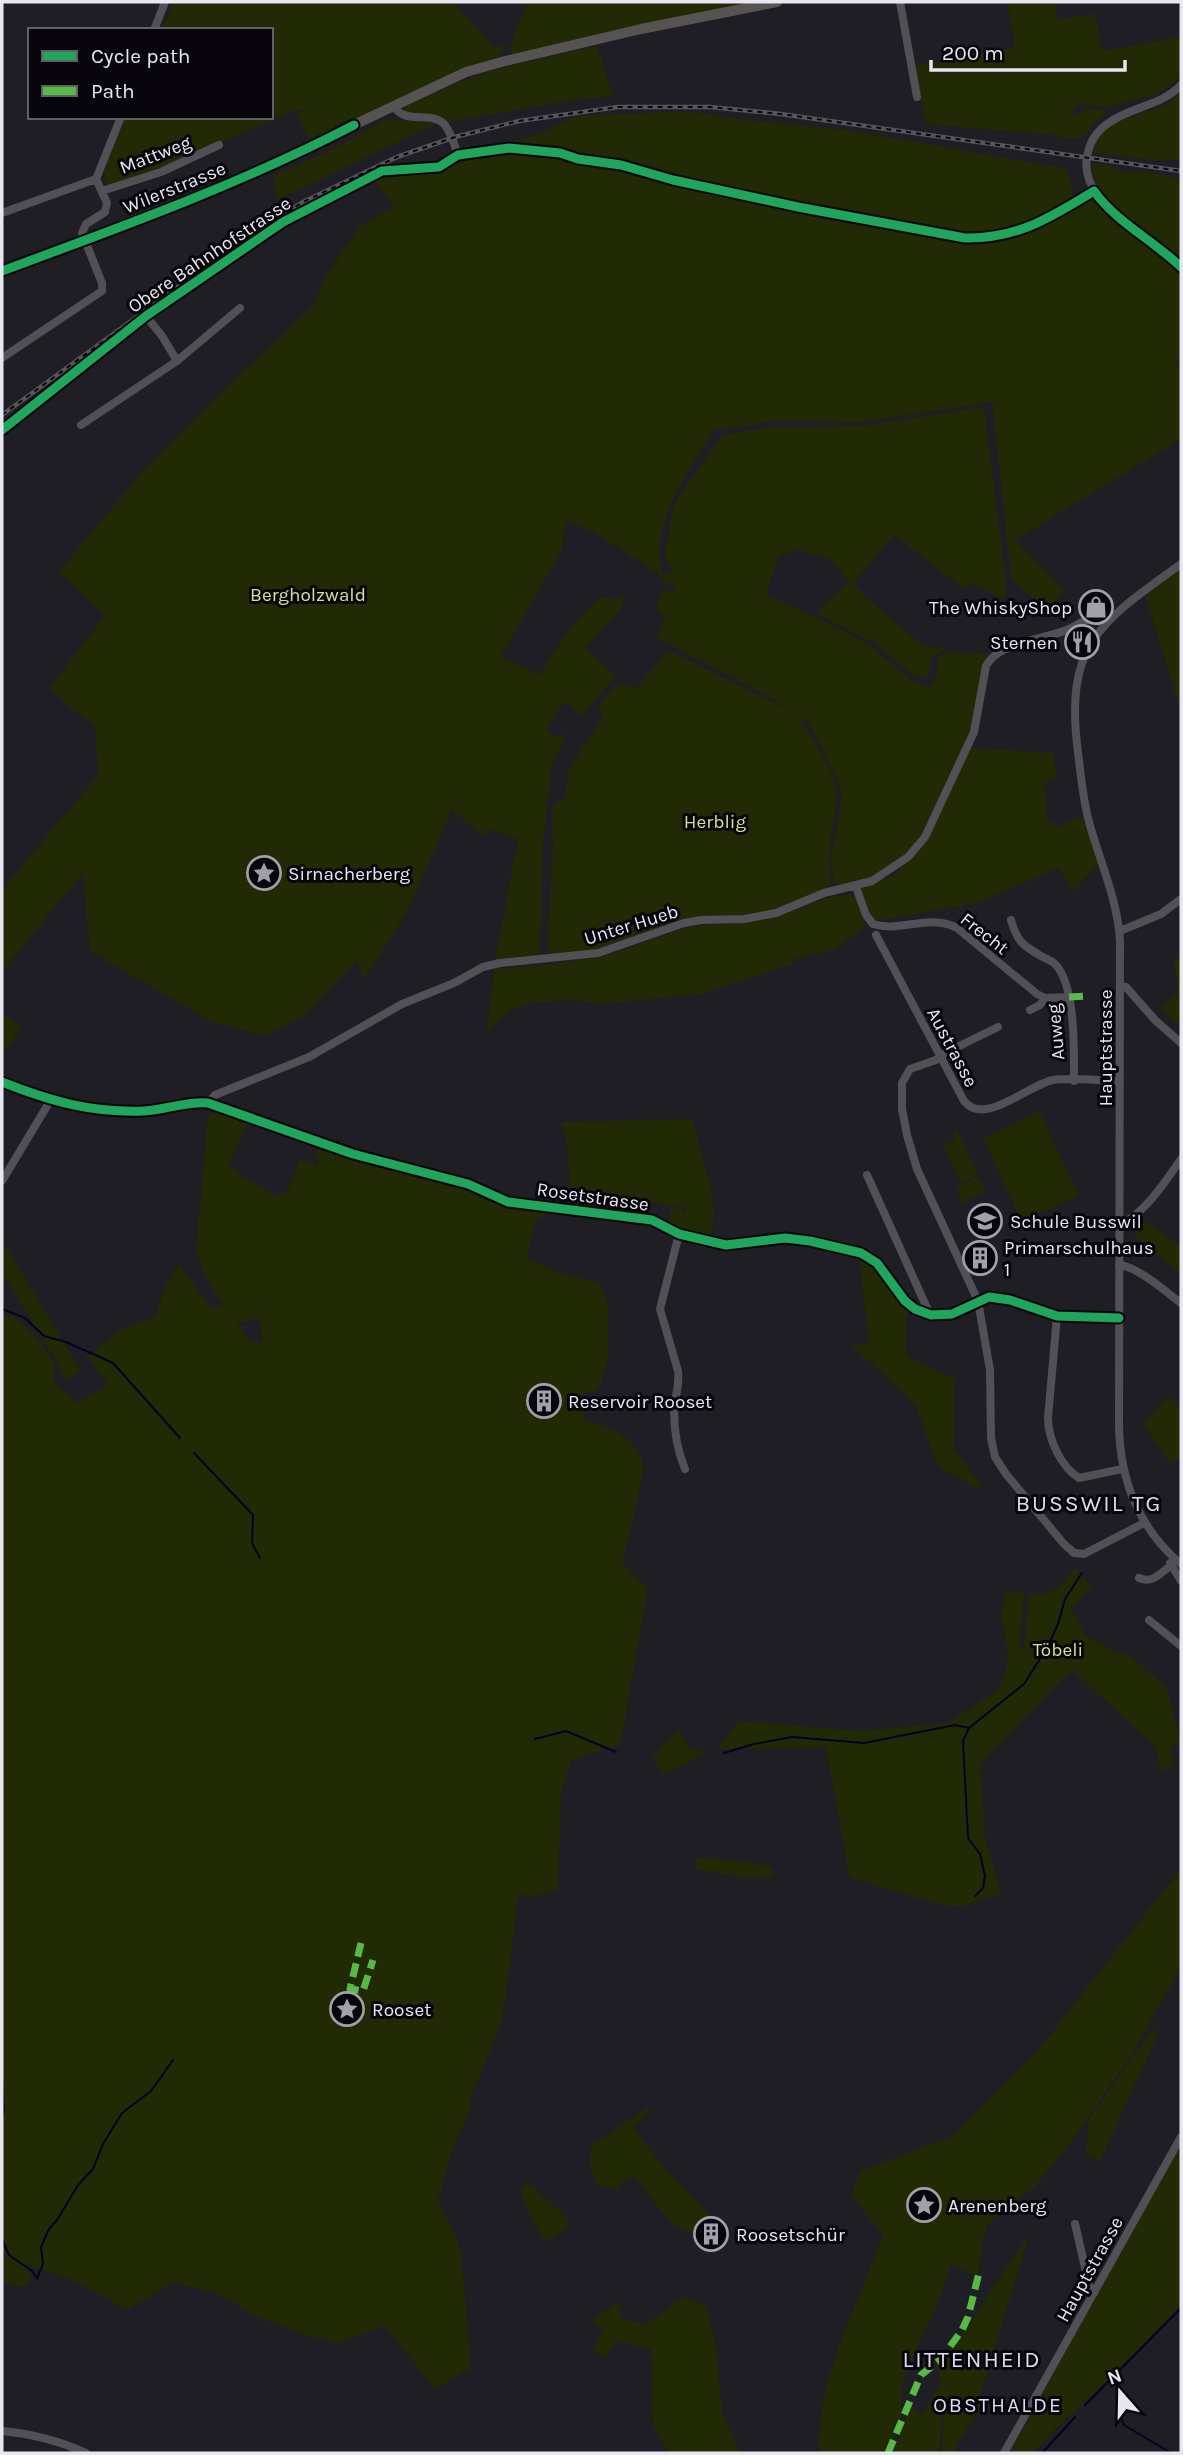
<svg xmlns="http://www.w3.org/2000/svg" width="1183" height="2455" font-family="Karla,sans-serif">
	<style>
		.green { fill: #222a05; fill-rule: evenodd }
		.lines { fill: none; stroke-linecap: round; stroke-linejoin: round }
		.stream { stroke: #030324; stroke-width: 2 }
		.minor { stroke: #525056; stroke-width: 8 }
		.major { stroke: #575352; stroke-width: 10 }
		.rail-casing { stroke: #56555b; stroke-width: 4.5 }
		.rail { stroke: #08060c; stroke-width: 2; stroke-dasharray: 5; stroke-linecap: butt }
		.quiet { stroke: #58b947; stroke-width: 7; stroke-dasharray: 14 7; stroke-linecap: butt }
		.cycleway-casing { stroke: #08060c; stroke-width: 13 }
		.cycleway { stroke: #20a55d; stroke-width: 9 }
		.labels { text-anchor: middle; stroke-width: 6; stroke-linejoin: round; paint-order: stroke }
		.street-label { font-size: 19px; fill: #e8e6f0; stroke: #08060c }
		.park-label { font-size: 19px; fill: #cde590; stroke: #08060c }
		.poi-label { font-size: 19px; fill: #e8e6f0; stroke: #08060c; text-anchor: start }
		.neighbourhood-label { font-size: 21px; letter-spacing: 2px; fill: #e0daef; stroke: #08060c }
		.quarter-label { font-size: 23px; letter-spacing: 2px; fill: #e0daef; stroke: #08060c }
	</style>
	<rect width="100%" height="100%" fill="#1f1e24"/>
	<!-- green -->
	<path class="green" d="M 173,2 L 454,2 L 495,48 L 507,44 L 499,56 L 442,78 L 368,114 L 341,122 L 330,132 L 308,139 L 297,115 L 308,109 L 290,112 L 190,157 L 106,190 L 104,171 L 126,117 L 271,117 L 271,30 L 162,30 Z
		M 529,2 L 750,2 L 512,55 C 508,38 522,17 529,2 Z
		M 1007,2 L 1054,2 L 1058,19 L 1095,14 L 1102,51 L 1181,37 L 1181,71 L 1177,80 L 1158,94 L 1108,107 L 1080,104 L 1070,112 L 1072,117 C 1085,109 1092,105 1107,113 L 1092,126 L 1084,137 L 1063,139 L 1056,135 L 926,124 L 915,66 L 1015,48 Z
		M 597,46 L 613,96 L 567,101 L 449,122 L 406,112 L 403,106 L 483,73 Z
		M 1181,91 L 1181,160 L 1144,159 L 1094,153 C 1096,116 1145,117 1169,103 C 1173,100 1177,95 1181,91 Z
		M 672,112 L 702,113 L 738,119 L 854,131 L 1068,169 L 1073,195 L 1081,207 L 1100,191 L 1093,174 L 1092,163 L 1117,167 L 1119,172 L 1146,172 L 1181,179 L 1181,360 L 1173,360 L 1181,363 L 1181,439 L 1015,540 L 1065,591 L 1046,611 L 1011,578 L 992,402 L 860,422 L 770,421 L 729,429 L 715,429 C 688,471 649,523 663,576 L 673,570 L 665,556 L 674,504 L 722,435 L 770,427 L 863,426 L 984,407 L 1006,581 L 1004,600 L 972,583 L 965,589 L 894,535 L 854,583 L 864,596 L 924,646 L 947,649 L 932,656 L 927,677 L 915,677 L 873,642 L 816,613 L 849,582 L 830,559 L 797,550 L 779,556 L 766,594 L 846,632 L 872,647 L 911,680 L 931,687 L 937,674 L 939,656 L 946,652 L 988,654 L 980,677 L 978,706 L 969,735 L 920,840 L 904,858 L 865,882 L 842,887 L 834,882 L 831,860 L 842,797 L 838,781 L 825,754 L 807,721 L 799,716 C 810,739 832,762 836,789 C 838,809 832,826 830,844 C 828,859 830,874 830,888 L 777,910 L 673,924 L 590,951 L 551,954 L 547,950 L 553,848 L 552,805 L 566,797 L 568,770 L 603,717 L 598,705 L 619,683 L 637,688 L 668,650 L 791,711 L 768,695 L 657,638 L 655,636 L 662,628 L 664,616 L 657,609 L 661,591 L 675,591 L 675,582 L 664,585 L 662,576 L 594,532 L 566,521 L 561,552 L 501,656 L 539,675 L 571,627 L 599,598 L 616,599 L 625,594 L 620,610 L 585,648 L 615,676 L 582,716 L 566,701 L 557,711 L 547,731 L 556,737 L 564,733 L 565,737 L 552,766 L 543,842 L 540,958 L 495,960 L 518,839 L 488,829 L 484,837 L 452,810 L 407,912 L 364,979 L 357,961 L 305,1015 L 265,1036 L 213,1022 L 90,951 L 82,870 L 81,875 L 2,972 L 2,890 L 98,775 L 95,725 L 71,708 L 49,688 L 105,616 L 59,572 L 143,471 L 223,391 L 312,307 L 328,273 L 359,227 L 394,207 L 373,178 L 433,172 L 465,161 L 460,146 L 470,150 L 539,134 L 577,116 Z
		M 385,119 L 438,123 L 277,200 L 273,175 C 312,160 350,142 385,119 Z
		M 1181,566 L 1181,713 L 1145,593 Z
		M 969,748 L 1053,753 L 1057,777 L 1048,780 L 1044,785 L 1048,820 L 1060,827 L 1075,818 L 1083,818 L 1098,864 L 1073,892 L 1059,868 L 976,903 L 875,921 L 869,915 L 861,887 L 895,875 L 926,841 Z
		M 850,895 L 857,898 L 865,927 L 834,950 L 790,960 L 793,964 L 701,994 L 605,1004 L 571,1000 L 531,1003 L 508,1012 L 487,1032 L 494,969 L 540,966 L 592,958 L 615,953 L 687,927 L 775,918 L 829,897 Z
		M 1181,955 L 1181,1027 L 1159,1008 L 1178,993 L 1174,960 Z
		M 2,1013 L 22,1027 L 2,1055 Z
		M 228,1111 L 249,1122 L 229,1164 L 245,1178 L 277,1196 L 288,1191 L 299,1160 L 319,1166 L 316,1156 L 321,1144 L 359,1160 L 455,1183 L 472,1189 L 488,1201 L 550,1212 L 535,1220 L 527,1256 L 530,1260 L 562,1274 L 599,1283 L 609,1306 L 607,1336 L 609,1346 L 605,1372 L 598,1390 L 583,1393 L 585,1421 C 610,1425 637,1437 643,1465 C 645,1475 626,1547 622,1562 L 648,1589 L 620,1745 L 571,1760 L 561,1795 L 558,1890 L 531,1897 L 518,1893 L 510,1966 L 501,2024 L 471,2097 L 471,2107 L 452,2152 L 438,2200 L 455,2234 L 461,2251 L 471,2368 L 435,2389 L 385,2326 L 339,2343 L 306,2335 L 262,2319 L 214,2292 L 172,2283 L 127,2310 L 70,2279 L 25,2264 L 31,2278 L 25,2287 L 2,2283 L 2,1315 L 14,1316 L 40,1342 L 54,1363 L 54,1382 L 77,1403 L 108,1385 L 88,1357 L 120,1330 L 156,1316 L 166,1285 L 179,1264 L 211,1308 L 223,1305 L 205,1276 L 196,1250 L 208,1117 L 212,1113 ZM 265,1308 L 260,1320 L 263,1343 L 249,1340 L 236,1319 L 241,1322 L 259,1319 Z
		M 1039,1111 L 1079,1195 L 1022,1222 L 983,1138 Z
		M 692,1119 C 700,1151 723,1208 709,1238 L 679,1231 L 680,1228 L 667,1224 L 672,1207 L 685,1211 L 681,1225 L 687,1208 L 647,1202 L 644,1216 L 578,1209 C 564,1182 573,1146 560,1122 Z
		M 957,1130 L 978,1175 L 961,1183 L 943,1145 L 955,1140 L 952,1133 Z
		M 978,1177 L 985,1191 L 961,1204 L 957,1187 Z
		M 1139,1217 L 1181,1246 L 1181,1274 L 1134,1236 Z
		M 2,1240 L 81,1371 L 67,1380 L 2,1272 Z
		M 859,1255 L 912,1309 L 906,1315 L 907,1356 L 955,1379 L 954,1450 L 982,1485 L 975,1487 L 938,1467 L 916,1407 L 903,1392 L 851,1345 L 869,1343 Z
		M 1169,1396 L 1181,1408 L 1181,1458 L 1169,1463 L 1143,1423 Z
		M 1073,1569 L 1079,1569 L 1079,1574 L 1092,1585 L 1071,1609 L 1086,1636 L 1110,1649 L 1132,1657 L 1167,1688 L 1181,1745 L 1171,1746 L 1174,1766 L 1160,1771 L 1156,1747 L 1073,1671 L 1065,1676 L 980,1765 L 985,1837 L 1001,1894 L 963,1906 L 942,1905 L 850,1878 L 826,1748 L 717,1749 L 738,1721 L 861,1731 L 948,1723 L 997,1691 L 1005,1675 L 1008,1650 L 1001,1616 L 1006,1591 L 1024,1593 L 1020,1633 L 1021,1653 L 1024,1647 L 1029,1595 C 1055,1593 1059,1590 1073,1569 Z
		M 678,1728 L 688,1746 L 705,1753 L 664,1775 L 653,1759 C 659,1745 672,1741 678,1728 Z
		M 696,1858 L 734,1860 L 770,1866 L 775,1877 L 738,1877 L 695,1869 Z
		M 1181,1869 L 1181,1967 L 1134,2051 L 1079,2131 L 1035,2187 L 996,2216 L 986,2227 L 977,2277 L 951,2264 L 936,2309 L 913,2355 L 901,2388 L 901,2418 L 887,2453 L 819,2453 C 815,2384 859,2300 883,2235 L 851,2196 L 860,2171 L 953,2136 L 1038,2050 Z
		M 1153,2029 L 1156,2029 L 1155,2041 L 1100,2161 L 1086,2153 L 1089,2120 L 1095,2110 Z
		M 648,2107 L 649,2112 L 633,2127 L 662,2165 L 721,2227 L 720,2232 L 703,2226 L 698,2234 C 663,2228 658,2200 635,2178 L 628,2178 L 620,2185 L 621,2191 L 596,2184 L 590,2164 L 591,2146 Z
		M 1181,2142 L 1181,2304 C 1159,2328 1137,2352 1114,2375 C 1086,2402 1059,2421 1033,2453 L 1010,2453 Z
		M 527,2184 L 534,2187 L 568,2219 L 567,2227 L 552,2239 L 545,2241 C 535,2226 523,2206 521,2189 Z
		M 1030,2233 L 980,2395 L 985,2402 L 956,2445 L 958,2453 L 942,2453 L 945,2382 L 939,2453 L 893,2453 L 911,2405 L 922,2415 L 941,2382 L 936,2364 L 958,2340 Z
		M 684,2297 L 707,2307 L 716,2347 L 722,2413 L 741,2453 L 668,2453 L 653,2425 L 651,2349 L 617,2341 L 603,2358 L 593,2348 L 604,2330 L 591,2320 L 620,2301 L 621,2319 L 645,2324 Z"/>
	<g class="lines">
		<!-- stream -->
		<path class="stream" d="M 2,1309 L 25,1318 L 44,1336 L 66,1342 L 113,1363 L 180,1438
			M 194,1453 L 253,1515 L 252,1543 L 260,1558
			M 969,1728 L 963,1741 L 968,1838 L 980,1854 L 985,1876 L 983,1888 L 975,1896
			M 535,1739 L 566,1731 L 616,1752
			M 724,1753 L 754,1744 L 792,1737 L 864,1743 L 955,1725 L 969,1728 L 1024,1684 L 1047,1648 L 1058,1624 L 1065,1599 L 1082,1573
			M 2,2079 L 4,2108 L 2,2119
			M 2,2239 L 9,2255 L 32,2271 L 37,2278
			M 37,2279 L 43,2264 L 41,2247 L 49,2229 L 57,2220 L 78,2185 L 93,2169 L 103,2144 L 122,2113 L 151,2091 L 173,2060
			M 1085,2405 L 1181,2308
			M 1117,2407 L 1124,2425 L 1171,2453
			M 1042,2453 L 1075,2417"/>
		<!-- minor -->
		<path class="minor" d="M 900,2 L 917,97
			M 154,30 L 165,2
			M 1181,85 C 1161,106 1133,106 1110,122 C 1099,129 1091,139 1088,152 C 1077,193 1122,217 1149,238 C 1160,247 1171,257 1181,267
			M 96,179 L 121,117
			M 102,191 L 161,172 L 219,145
			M 2,213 L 96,179 L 107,203 L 105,212 L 86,224 L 82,233 L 102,283 L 102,291 L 2,358
			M 146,316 L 162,336 L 177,361
			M 81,425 L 177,361 L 240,308
			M 2,430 L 146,316 L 283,222 L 382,171 L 439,167 L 458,155 C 455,146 451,132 444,124 C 430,110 407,126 393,106
			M 1181,564 C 1099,623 1064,644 1078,753 C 1081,776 1083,800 1089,822 C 1100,862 1117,898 1120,940 L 1119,1426 C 1120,1480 1139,1529 1181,1564
			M 856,887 L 866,915 L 873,924 C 901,933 929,913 957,928 L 1037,994 L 1045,998 L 1069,997
			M 1011,920 C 1017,941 1022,945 1041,956 C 1046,959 1051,960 1055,964 C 1076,985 1074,1052 1074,1081
			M 1120,931 L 1161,914 L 1181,899
			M 876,935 L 964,1101 C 984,1127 1028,1085 1053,1080 C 1073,1077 1100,1081 1120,1081
			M 1121,986 L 1126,987 L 1155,1020 L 1181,1043
			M 1030,1010 L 1040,1005 L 1045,998
			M 998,1027 L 945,1053 L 936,1060 L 910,1069 L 902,1083 L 902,1109 L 907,1135 L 917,1169 L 978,1301 L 990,1370 L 991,1438 L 995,1457 L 1006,1474 L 1063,1543 L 1074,1553 L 1084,1554 L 1144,1523
			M 2,1082 C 50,1101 91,1113 144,1111 C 165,1110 187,1101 208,1103 L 353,1154 L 468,1184 L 508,1202 L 652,1220 L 679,1234 L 726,1245 L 785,1238 L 810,1241 L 861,1253 L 877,1263 L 905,1301 L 915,1309 L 931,1315 L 952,1314 L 989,1297 L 1010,1300 L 1057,1316 L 1119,1318
			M 208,1103 L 215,1095 L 309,1057 L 402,1004 L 454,983 L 483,967 L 500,963 L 598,953 L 684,923 L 701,920 L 744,919 L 776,913 L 824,893 L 872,881 L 908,857 L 925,837 L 974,732 L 986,666 C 999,641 1045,640 1069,629 C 1076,626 1082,621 1089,619 C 1095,618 1099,621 1104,625
			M 867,1175 L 927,1308 L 927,1314
			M 2,1181 L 50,1101
			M 1119,1223 C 1141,1220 1169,1176 1181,1159
			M 679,1234 L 660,1309 L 678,1371 C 680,1384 675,1396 674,1410 C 674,1431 677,1450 685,1469
			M 1119,1265 C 1137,1266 1166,1292 1181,1303
			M 1057,1316 L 1048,1418 C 1048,1439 1061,1467 1079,1478 L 1122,1469
			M 1170,1563 L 1181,1581
			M 1139,1578 C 1152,1584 1161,1573 1171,1565
			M 1149,1620 L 1181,1646
			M 1075,2224 L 1090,2289 L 1094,2293
			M 2,2431 C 33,2434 58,2440 86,2453
			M 1004,2453 L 1181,2137"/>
		<!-- major -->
		<path class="major" d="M 2,271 L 235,181 L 466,72 L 505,61 L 641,29 L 777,2"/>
		<!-- rail casing -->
		<g class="rail-casing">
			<path id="rail" d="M 2,415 L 237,244 L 303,202 L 397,157 L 455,137 L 519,121 L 618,107 L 710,107 L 781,114 L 1181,171"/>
		</g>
		<!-- rail -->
		<use href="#rail" class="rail"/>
		<!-- quiet -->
		<path class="quiet" d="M 1069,997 L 1088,996
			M 361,1943 L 350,1989 L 363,1991 L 373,1960
			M 888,2453 L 921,2375 L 941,2359 L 962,2330 L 968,2317 L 979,2273"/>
		<!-- cycleway casing -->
		<g class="cycleway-casing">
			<path id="cycleway" d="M 2,271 C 121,227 241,184 354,125
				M 2,430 L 146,316 L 283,222 L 382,171 L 439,167 L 458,155 L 509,148 L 560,153 L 578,159 L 621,165 L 673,180 L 798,207 L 965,238 C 1018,239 1051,217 1094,191 C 1116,222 1154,241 1181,267
				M 2,1082 C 50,1101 91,1113 144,1111 C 165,1110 187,1101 208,1103 L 353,1154 L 468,1184 L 508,1202 L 652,1220 L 679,1234 L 726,1245 L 785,1238 L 810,1241 L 861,1253 L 877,1263 L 905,1301 L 915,1309 L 931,1315 L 952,1314 L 989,1297 L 1010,1300 L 1057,1316 L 1119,1318"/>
		</g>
		<!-- cycleway -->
		<use href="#cycleway" class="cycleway"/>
	</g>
	<!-- icons -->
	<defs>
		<g id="shop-ring" transform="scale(1.75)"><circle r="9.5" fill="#08060c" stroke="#a2a0a9" stroke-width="1.5"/><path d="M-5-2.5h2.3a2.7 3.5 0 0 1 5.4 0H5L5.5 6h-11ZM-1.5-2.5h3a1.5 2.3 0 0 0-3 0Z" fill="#a2a0a9"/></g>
		<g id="restaurant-ring" transform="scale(1.75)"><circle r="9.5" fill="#08060c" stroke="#a2a0a9" stroke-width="1.5"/><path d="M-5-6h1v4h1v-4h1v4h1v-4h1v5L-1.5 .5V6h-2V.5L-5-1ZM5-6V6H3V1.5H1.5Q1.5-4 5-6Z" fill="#a2a0a9"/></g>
		<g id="sight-ring" transform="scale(1.75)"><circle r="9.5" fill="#08060c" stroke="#a2a0a9" stroke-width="1.5"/><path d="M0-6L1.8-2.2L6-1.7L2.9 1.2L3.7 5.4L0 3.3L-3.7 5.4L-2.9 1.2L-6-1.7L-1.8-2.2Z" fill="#a2a0a9"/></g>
		<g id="school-ring" transform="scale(1.75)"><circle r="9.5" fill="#08060c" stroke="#a2a0a9" stroke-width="1.5"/><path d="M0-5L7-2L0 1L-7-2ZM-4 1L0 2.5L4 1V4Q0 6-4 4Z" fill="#a2a0a9"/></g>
		<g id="building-ring" transform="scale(1.75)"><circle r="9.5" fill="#08060c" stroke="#a2a0a9" stroke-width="1.5"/><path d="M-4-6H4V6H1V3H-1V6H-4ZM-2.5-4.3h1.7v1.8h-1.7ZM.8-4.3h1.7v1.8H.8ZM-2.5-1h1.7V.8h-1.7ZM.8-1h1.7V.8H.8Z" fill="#a2a0a9"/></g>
	</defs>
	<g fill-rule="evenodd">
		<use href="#shop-ring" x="1096" y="607"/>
		<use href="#restaurant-ring" x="1082" y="642"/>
		<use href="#sight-ring" x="264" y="873"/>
		<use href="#school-ring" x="985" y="1221"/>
		<use href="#building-ring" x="980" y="1258"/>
		<use href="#building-ring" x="544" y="1401"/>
		<use href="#sight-ring" x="347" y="2009"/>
		<use href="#sight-ring" x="924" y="2205"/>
		<use href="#building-ring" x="711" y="2234"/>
	</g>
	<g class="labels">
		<!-- street labels -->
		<g class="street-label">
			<text transform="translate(155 154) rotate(-21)" y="7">Mattweg</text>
			<text transform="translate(174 187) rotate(-22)" y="7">Wilerstrasse</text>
			<text transform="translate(209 254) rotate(-34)" y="7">Obere Bahnhofstrasse</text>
			<text transform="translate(631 924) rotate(-17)" y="7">Unter Hueb</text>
			<text transform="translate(985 933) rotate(38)" y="7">Frecht</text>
			<text transform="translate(1055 1032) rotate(-95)" y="7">Auweg</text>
			<text transform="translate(953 1047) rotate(62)" y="7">Austrasse</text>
			<text transform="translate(1105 1048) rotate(-90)" y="7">Hauptstrasse</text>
			<text transform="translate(593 1196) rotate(8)" y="7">Rosetstrasse</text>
			<text transform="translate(1089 2269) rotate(-61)" y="7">Hauptstrasse</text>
		</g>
		<!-- park labels -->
		<g class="park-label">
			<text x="308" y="601">Bergholzwald</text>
			<text x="715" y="828">Herblig</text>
			<text x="1058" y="1656">Töbeli</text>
		</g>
		<!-- poi labels -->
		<g class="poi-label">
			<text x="1072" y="614" text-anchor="end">The WhiskyShop</text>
			<text x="1058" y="649" text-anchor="end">Sternen</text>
			<text x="288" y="880">Sirnacherberg</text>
			<text x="1010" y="1228">Schule Busswil</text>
			<text x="1004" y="1254">Primarschulhaus<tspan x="1004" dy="22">1</tspan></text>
			<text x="568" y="1408">Reservoir Rooset</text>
			<text x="372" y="2016">Rooset</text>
			<text x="948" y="2212">Arenenberg</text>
			<text x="736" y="2241">Roosetschür</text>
		</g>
		<!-- neighbourhood labels -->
		<g class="neighbourhood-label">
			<text x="998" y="2412">OBSTHALDE</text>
		</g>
		<!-- quarter labels -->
		<g class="quarter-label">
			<text x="1089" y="1511">BUSSWIL TG</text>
			<text x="972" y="2367">LITTENHEID</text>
		</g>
	</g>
	<!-- border -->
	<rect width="1183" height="2455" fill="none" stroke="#e8e6f0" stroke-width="7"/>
	<!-- legend -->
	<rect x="28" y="28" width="245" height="91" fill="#08060c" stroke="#626067" stroke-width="2"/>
	<rect x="42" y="51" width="35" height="10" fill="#20a55d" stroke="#626067" stroke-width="2"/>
	<text x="91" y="63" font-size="21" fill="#e8e6f0">Cycle path</text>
	<rect x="42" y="86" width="35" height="10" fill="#58b947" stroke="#626067" stroke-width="2"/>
	<text x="91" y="98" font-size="21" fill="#e8e6f0">Path</text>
	<!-- north arrow -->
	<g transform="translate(1120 2392) rotate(340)" stroke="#08060c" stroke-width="5" paint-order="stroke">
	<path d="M0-5L12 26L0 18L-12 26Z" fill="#e8e6f0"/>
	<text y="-10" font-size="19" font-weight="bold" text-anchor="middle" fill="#e8e6f0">N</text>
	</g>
	<!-- scale -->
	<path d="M931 60v10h194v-10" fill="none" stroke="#e8e6f0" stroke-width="3.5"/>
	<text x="942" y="60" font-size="21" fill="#e8e6f0" stroke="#08060c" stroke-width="5" paint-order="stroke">200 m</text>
</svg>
